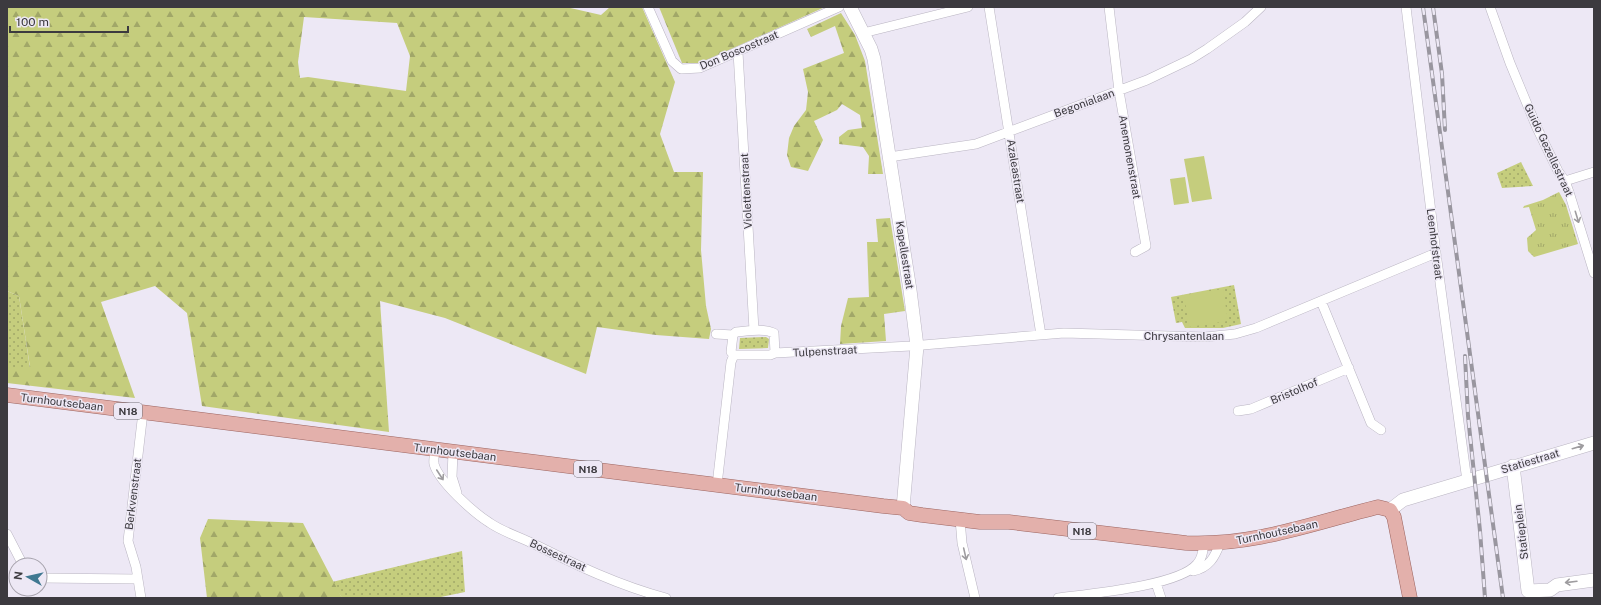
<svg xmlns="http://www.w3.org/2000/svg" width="1601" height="605" font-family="'Public Sans',sans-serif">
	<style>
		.grass { fill: url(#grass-dots) }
		.forest { fill: url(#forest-firs); fill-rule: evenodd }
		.park { fill: url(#park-tufts) }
		.garden { fill: #c5cd7d }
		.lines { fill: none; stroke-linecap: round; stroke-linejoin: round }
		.street-casing { stroke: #bab5c2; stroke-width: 10 }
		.secondary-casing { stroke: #bab5c2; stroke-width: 14 }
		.primary-casing { stroke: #9c6561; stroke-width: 15 }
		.street { stroke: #fff; stroke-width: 9 }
		.secondary { stroke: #fff; stroke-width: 13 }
		.primary { stroke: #e3b0ab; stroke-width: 14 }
		.rail-casing { stroke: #99969f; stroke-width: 4 }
		.rail { stroke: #ede8f5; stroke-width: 2.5; stroke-dasharray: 8; stroke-linecap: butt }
		.oneway { stroke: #9e9c9f }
		.labels { text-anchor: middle; stroke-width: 3; stroke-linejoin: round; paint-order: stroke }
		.shield { fill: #ede8f5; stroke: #716e76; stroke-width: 1 }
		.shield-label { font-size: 10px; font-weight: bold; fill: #3c3a3f }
		.street-label { font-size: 11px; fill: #3c3a3f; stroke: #ede8f5 }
	</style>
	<defs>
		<pattern id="grass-dots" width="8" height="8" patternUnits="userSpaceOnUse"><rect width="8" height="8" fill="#c5cd7d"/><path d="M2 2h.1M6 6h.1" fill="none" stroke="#a1a768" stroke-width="1.8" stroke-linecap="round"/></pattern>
		<pattern id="forest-firs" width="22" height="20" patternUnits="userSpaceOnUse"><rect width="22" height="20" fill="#c5cd7d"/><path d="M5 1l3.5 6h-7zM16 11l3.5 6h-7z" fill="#a1a768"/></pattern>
		<pattern id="park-tufts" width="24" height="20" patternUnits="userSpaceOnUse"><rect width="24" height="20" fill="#c5cd7d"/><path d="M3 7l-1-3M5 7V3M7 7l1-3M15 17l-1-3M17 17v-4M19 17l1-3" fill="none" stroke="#a1a768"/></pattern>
	</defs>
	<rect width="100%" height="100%" fill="#ede8f5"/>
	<!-- grass -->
	<path class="grass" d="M 1521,162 L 1533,186 L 1502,188 L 1497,173 Z
		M 1234,285 L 1241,324 L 1223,328 L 1185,328 L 1182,322 L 1176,323 L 1171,297 Z
		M 7,291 L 19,296 L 30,368 L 7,367 Z
		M 766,337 L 769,339 L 768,348 L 739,349 L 740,338 Z
		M 462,551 L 465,592 L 436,598 L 342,598 L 332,582 Z"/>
	<!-- forest -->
	<path class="forest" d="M 7,7 L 566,7 L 601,15 L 610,7 L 642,7 L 675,82 L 660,134 L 674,172 L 703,172 L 701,250 L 706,306 L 711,329 L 709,339 L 656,335 L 597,327 L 586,374 L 445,318 L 380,301 L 389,432 L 202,406 L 187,313 L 155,286 L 101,302 L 135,398 L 7,383 L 7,367 L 30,367 L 19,296 L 7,291 ZM 304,17 L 397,23 L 410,56 L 406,91 L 308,77 L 300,78 L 298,62 Z
		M 659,7 L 825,7 L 700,63 L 682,63 Z
		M 841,13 L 855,35 L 865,61 L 883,174 L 868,174 L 869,156 L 863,147 L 839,144 L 839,137 L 848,130 L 862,128 L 860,115 L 842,104 L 837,110 L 814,121 L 823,140 L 808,171 L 791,167 L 787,155 L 789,138 L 794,126 L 806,110 L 808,92 L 803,69 L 844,53 L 835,26 L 811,37 L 807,29 Z
		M 890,218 L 905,311 L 884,314 L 886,341 L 840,344 L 841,326 L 848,298 L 869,297 L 867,242 L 878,242 L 876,219 Z
		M 208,519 L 303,523 L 342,598 L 207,598 L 200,538 Z"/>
	<!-- park -->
	<path class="park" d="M 1559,192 L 1566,205 L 1578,244 L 1534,257 L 1528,251 L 1527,238 L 1536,230 L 1529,207 L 1523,208 L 1524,206 L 1543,200 Z"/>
	<!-- garden -->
	<path class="garden" d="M 1204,156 L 1212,199 L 1192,202 L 1184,159 Z
		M 1185,177 L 1189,203 L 1174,205 L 1170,179 Z
		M 1223,289 L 1228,321 L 1189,327 L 1184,295 Z"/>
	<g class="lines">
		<!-- street casing -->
		<g class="street-casing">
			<path id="street" d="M 648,7 L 672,61 L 681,69 L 700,68 L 839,7
				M 989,7 L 1041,335
				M 1109,7 L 1119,91 L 1146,246 L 1135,252
				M 1406,7 L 1436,253 L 1467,481
				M 1490,7 L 1510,63 L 1537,128 L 1558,171 L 1565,181 L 1569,192 L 1594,273
				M 863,33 L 968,7
				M 738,52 L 754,330
				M 889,157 L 976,144 L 1147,80 L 1191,59 L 1207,49 L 1245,22 L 1261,7
				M 1565,181 L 1594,172
				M 1321,301 L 1371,423 L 1381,430
				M 716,334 L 733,335
				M 733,335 L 736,332 C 749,331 762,328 774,333 L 775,353
				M 734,355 L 770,355 L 775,353 L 911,346 L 1064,333 L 1205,337 L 1235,334 L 1256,328 L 1436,253
				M 1238,411 L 1251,409 L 1349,368
				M 435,449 C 435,454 433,460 434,464 C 439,482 474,513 490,523 C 503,532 520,537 534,544 C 576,565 620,586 666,598
				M 453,452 L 452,477 L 457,493
				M 717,485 L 731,362 L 734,355 L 731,352 L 733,335
				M 960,519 L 962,543 L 975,598
				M 7,534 L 23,565
				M 1193,571 C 1209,568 1215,557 1220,543
				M 40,578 L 138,579
				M 1156,583 L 1161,598
				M 141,598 L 136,567 L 128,541 L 143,412
				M 1058,598 C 1088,594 1179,586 1197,564 C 1202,559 1203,551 1204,544"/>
		</g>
		<!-- secondary casing -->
		<g class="secondary-casing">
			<path id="secondary" d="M 850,7 L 871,49 L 874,59 L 910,290 L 917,346 L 903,508
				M 1513,466 L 1528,591 L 1550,590 L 1557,585 L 1594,580
				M 1390,510 L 1403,500 L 1594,443"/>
		</g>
		<!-- primary casing -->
		<g class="primary-casing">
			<path id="primary" d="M 7,395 L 883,506 L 903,508 L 909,513 L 922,515 L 980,522 L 1009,522 L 1186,543 C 1255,546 1313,523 1378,507 L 1390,510 L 1394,517 L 1410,598"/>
		</g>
		<!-- street -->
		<use href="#street" class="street"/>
		<!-- secondary -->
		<use href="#secondary" class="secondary"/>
		<!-- primary -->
		<use href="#primary" class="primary"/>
		<!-- rail casing -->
		<g class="rail-casing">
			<path id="rail" d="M 1423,7 L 1503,598
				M 1433,7 L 1442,74 L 1445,130
				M 1465,356 L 1468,416 L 1480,531 L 1485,598"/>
		</g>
		<!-- rail -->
		<use href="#rail" class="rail"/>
	</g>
	<!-- one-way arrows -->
	<defs><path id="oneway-shaft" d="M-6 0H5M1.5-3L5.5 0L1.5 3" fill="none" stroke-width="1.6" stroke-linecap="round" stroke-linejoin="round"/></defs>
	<g class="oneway">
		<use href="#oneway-shaft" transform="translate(1577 217) rotate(73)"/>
		<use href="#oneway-shaft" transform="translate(1578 447) rotate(-16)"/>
		<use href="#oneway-shaft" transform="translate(440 475) rotate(57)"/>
		<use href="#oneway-shaft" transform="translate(965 554) rotate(77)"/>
		<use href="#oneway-shaft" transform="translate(1571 582) rotate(173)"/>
	</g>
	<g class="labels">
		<!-- shield labels -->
		<g class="shield">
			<rect x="114" y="403" width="28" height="16" rx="3"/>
			<rect x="574" y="461" width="28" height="16" rx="3"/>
			<rect x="1068" y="523" width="28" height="16" rx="3"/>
		</g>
		<g class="shield-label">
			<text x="128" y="415">N18</text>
			<text x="588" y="473">N18</text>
			<text x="1082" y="535">N18</text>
		</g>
		<!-- street labels -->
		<g class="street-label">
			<text transform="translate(739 50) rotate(-23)" y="4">Don Boscostraat</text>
			<text transform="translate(1084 103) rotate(-20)" y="4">Begonialaan</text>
			<text transform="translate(1549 150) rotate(65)" y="4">Guido Gezellestraat</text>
			<text transform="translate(1130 157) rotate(80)" y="4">Anemonenstraat</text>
			<text transform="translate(1016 171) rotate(81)" y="4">Azaleastraat</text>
			<text transform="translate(746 191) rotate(-93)" y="4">Violettenstraat</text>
			<text transform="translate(1435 244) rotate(83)" y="4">Leenhofstraat</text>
			<text transform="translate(905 255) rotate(81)" y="4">Kapellestraat</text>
			<text x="1184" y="340">Chrysantenlaan</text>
			<text transform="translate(825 351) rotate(-3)" y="4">Tulpenstraat</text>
			<text transform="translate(1294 391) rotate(-23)" y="4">Bristolhof</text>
			<text transform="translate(62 402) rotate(7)" y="4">Turnhoutsebaan</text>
			<text transform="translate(455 452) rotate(7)" y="4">Turnhoutsebaan</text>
			<text transform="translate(1530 461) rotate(-17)" y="4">Statiestraat</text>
			<text transform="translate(776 492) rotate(7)" y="4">Turnhoutsebaan</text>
			<text transform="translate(133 494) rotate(-83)" y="4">Berkvenstraat</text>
			<text transform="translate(1277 532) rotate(-12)" y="4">Turnhoutsebaan</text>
			<text transform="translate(1521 532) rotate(-97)" y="4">Statieplein</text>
			<text transform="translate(558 555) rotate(25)" y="4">Bossestraat</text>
		</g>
	</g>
	<!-- border -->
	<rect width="1601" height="605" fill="none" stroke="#3c3a3f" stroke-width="16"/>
	<!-- north arrow -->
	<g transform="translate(28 577) rotate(278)"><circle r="19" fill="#ede8f5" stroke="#a6a2ac"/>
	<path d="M0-3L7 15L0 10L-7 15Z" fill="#3f7891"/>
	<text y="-6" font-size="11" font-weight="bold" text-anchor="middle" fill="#3c3a3f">N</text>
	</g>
	<!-- scale -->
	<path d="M10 26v6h118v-6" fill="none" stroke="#3c3a3f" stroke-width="2"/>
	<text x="16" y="26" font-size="12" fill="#3c3a3f" stroke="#ede8f5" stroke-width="3" paint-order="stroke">100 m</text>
</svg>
